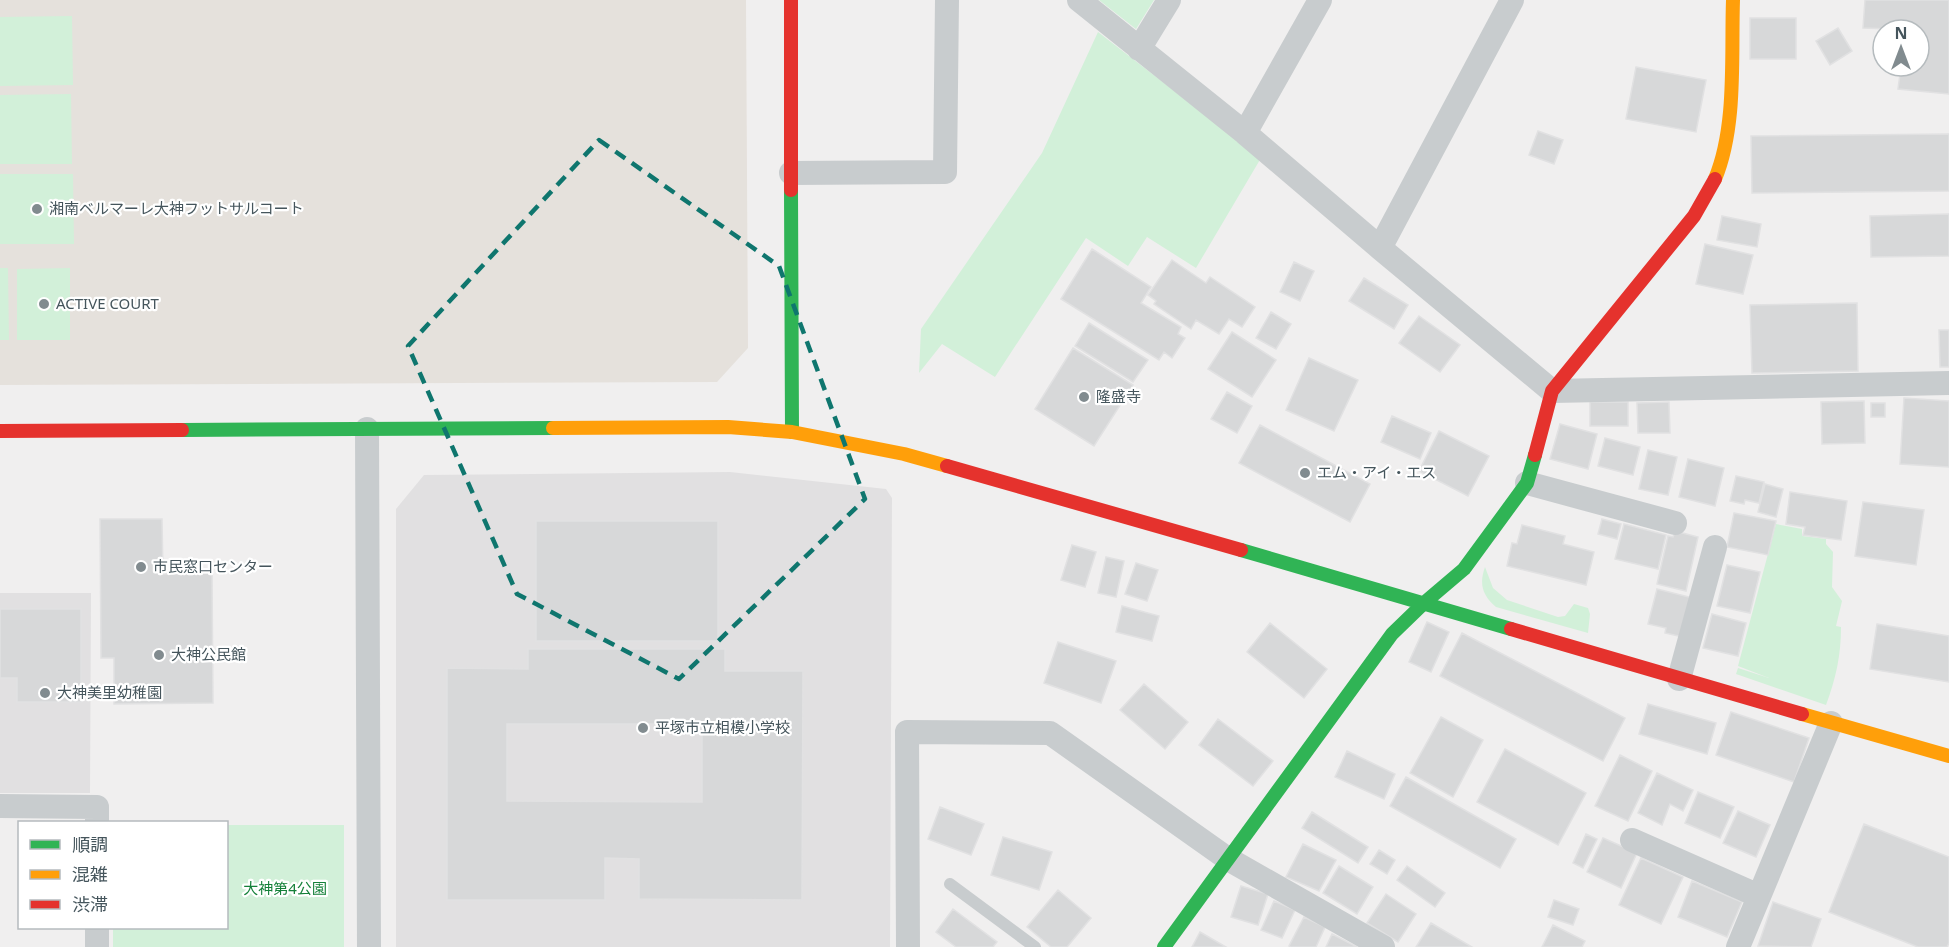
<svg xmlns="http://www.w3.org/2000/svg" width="1949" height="947" font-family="'Noto Sans','Noto Sans JP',sans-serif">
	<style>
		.commercial { fill: #e5e1dc }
		.education { fill: #e1e0e1 }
		.green { fill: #d2f0d9 }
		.building { fill: #d7d8d9; stroke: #e1e1e2; stroke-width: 1.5; fill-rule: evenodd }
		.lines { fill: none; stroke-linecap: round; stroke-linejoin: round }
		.lane { stroke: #c8ccce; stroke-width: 12 }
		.street { stroke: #c8ccce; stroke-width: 24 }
		.fast { stroke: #30b455; stroke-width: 14 }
		.slow { stroke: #ff9f0a; stroke-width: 14 }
		.jam { stroke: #e5322d; stroke-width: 14 }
		.marked { fill: none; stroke: #0f766e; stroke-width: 4.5; stroke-dasharray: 12 8; stroke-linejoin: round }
		.poi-dot { fill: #818b8f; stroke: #fff; stroke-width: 2 }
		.labels { text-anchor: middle; stroke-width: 4.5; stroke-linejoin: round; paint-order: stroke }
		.poi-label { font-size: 15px; fill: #45555c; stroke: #fff; text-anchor: start }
		.park-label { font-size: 15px; fill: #148039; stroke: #fff }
	</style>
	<rect width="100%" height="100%" fill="#f0efef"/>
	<!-- commercial -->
	<path class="commercial" d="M 0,0 L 746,0 L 748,348 L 717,382 L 0,385 Z"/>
	<!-- education -->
	<path class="education" d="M 730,472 L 886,489 L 892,498 L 890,947 L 396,947 L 396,509 L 424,475 Z
		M 0,593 L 91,593 L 90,793 L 0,793 Z"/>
	<!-- green -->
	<path class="green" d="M 1099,0 L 1154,0 L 1136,29 Z
		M 72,16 L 73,85 L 0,86 L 0,17 Z
		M 1098,32 L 1261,158 L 1196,268 L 1147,237 L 1128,266 L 1086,238 L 995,377 L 942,344 L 919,373 L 921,329 L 1042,153 Z
		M 71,94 L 72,164 L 0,164 L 0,95 Z
		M 0,174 L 73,174 L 74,244 L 0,244 Z
		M 0,268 L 8,268 L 9,340 L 0,340 Z
		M 70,268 L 70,340 L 17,340 L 17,269 Z
		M 1776,524 L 1802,529 L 1802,536 L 1826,539 L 1826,544 L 1833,552 L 1832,587 L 1842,601 L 1836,626 L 1841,627 C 1841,655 1836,678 1826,705 L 1736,674 L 1738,668 L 1769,678 L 1738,666 Z
		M 1485,567 L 1493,588 L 1507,600 L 1558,617 L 1565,616 L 1574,604 L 1588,608 L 1590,614 L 1588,633 L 1496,607 C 1482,595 1479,584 1485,567 Z
		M 227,825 L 344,825 L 344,947 L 113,947 L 113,928 L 226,928 Z"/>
	<!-- building -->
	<path class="building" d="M 1865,0 L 1949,0 L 1949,94 L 1898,89 L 1901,66 L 1919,66 L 1919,30 L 1863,28 Z
		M 1750,18 L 1796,18 L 1796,59 L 1750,59 Z
		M 1838,28 L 1852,51 L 1830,65 L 1816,41 Z
		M 1636,67 L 1706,80 L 1696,132 L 1626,119 Z
		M 1538,131 L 1563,140 L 1554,164 L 1529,155 Z
		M 1949,134 L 1949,191 L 1752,193 L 1751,136 Z
		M 1949,214 L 1949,256 L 1871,257 L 1870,216 Z
		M 1722,216 L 1761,224 L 1757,247 L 1717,240 Z
		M 1705,244 L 1753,255 L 1743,294 L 1696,284 Z
		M 1092,249 L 1151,287 L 1141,303 L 1181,327 L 1178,334 L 1185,338 L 1172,358 L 1164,352 L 1159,360 L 1061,299 Z
		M 1172,260 L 1206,283 L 1210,277 L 1255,307 L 1242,327 L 1229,319 L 1219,334 L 1196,320 L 1191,329 L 1154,304 L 1156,301 L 1148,295 Z
		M 1294,262 L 1314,271 L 1300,301 L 1280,292 Z
		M 1364,278 L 1408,305 L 1394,329 L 1349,301 Z
		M 1857,303 L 1858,371 L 1752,373 L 1750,305 Z
		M 1271,312 L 1291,324 L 1276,349 L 1256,338 Z
		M 1419,316 L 1460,345 L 1440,372 L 1399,343 Z
		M 1089,323 L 1148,360 L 1133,382 L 1075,346 Z
		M 1939,330 L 1949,330 L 1949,367 L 1940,367 Z
		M 1232,332 L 1276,360 L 1252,397 L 1208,369 Z
		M 1073,348 L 1133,385 L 1094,446 L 1035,409 Z
		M 1309,358 L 1358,380 L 1334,431 L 1286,410 Z
		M 1227,392 L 1252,406 L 1237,433 L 1211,419 Z
		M 1904,398 L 1949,401 L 1949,467 L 1900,464 Z
		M 1864,401 L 1865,443 L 1822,444 L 1821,402 Z
		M 1590,402 L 1628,402 L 1628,426 L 1590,426 Z
		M 1669,402 L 1670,433 L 1638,433 L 1637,403 Z
		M 1871,403 L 1885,403 L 1885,417 L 1871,417 Z
		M 1392,416 L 1431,433 L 1420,459 L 1381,442 Z
		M 1560,424 L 1597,434 L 1588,469 L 1550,459 Z
		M 1260,425 L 1370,484 L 1350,522 L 1239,463 Z
		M 1439,431 L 1489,456 L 1468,496 L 1419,471 Z
		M 1605,438 L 1640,447 L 1633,475 L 1598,466 Z
		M 1648,450 L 1677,457 L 1668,495 L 1639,489 Z
		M 1688,459 L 1724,468 L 1715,506 L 1679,497 Z
		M 1736,476 L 1764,482 L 1759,503 L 1745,500 L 1744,504 L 1730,501 Z
		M 1765,484 L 1783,489 L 1776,517 L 1758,512 Z
		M 1790,492 L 1847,501 L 1841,540 L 1803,535 L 1805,527 L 1786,524 Z
		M 1863,502 L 1924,510 L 1916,565 L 1855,556 Z
		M 1734,513 L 1776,521 L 1768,555 L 1727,547 Z
		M 100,519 L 162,519 L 163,574 L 212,573 L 213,703 L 114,704 L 114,658 L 101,658 Z
		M 1602,519 L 1621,524 L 1617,539 L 1598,534 Z
		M 536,521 L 718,521 L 718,641 L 536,641 Z
		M 1624,524 L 1666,535 L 1658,569 L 1615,559 Z
		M 1522,525 L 1565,536 L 1563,544 L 1594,552 L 1586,585 L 1507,566 L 1512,543 L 1517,544 Z
		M 1675,531 L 1698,537 L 1686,591 L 1657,584 L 1668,536 L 1673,537 Z
		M 1072,545 L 1096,552 L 1085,587 L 1061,580 Z
		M 1106,557 L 1124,561 L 1116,597 L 1098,593 Z
		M 1136,563 L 1158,570 L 1147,601 L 1125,594 Z
		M 1727,565 L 1760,572 L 1750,613 L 1717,606 Z
		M 1657,589 L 1693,598 L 1683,637 L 1665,633 L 1666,628 L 1648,624 Z
		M 1122,606 L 1159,616 L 1152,641 L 1116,632 Z
		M 0,609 L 81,609 L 81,702 L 17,702 L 17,678 L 0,678 Z
		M 1712,614 L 1746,623 L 1738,656 L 1703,648 Z
		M 1427,622 L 1449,632 L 1431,672 L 1409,662 Z
		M 1270,623 L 1327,669 L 1304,698 L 1247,652 Z
		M 1877,624 L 1949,636 L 1949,682 L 1870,669 Z
		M 1462,633 L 1625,718 L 1603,761 L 1440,676 Z
		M 1058,642 L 1116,661 L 1101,703 L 1044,683 Z
		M 528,649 L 725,649 L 725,671 L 803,671 L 802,900 L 639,899 L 639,859 L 605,858 L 605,900 L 447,900 L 447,668 L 528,669 ZM 507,724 L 702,724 L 702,802 L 507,801 Z
		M 1144,684 L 1188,722 L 1165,749 L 1120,710 Z
		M 1648,704 L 1716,723 L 1707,754 L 1639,734 Z
		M 1731,712 L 1809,738 L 1794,782 L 1716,755 Z
		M 1441,717 L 1483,740 L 1453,797 L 1410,773 Z
		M 1218,719 L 1273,761 L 1253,786 L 1199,745 Z
		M 1505,749 L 1586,793 L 1558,845 L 1477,802 Z
		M 1347,751 L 1395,774 L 1384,799 L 1335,777 Z
		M 1620,755 L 1652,771 L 1628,821 L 1595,806 Z
		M 1657,773 L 1693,790 L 1683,811 L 1670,804 L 1662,825 L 1638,813 Z
		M 1406,777 L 1516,839 L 1500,868 L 1390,806 Z
		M 1698,792 L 1734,807 L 1720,838 L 1685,823 Z
		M 940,807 L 984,824 L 971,855 L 928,839 Z
		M 1738,811 L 1770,825 L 1756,857 L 1723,843 Z
		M 1312,812 L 1368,847 L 1358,863 L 1302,828 Z
		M 1864,824 L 1949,857 L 1949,943 L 1947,947 L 1918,947 L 1829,912 Z
		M 1586,834 L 1597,839 L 1583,868 L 1573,863 Z
		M 1003,837 L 1052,852 L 1039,890 L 991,875 Z
		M 1603,838 L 1637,853 L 1621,888 L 1587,872 Z
		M 1303,844 L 1336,860 L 1319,891 L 1286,877 Z
		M 1379,850 L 1395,860 L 1387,874 L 1370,864 Z
		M 1641,858 L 1683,877 L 1661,924 L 1619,905 Z
		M 1339,866 L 1373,887 L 1357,914 L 1323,893 Z
		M 1407,866 L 1445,893 L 1435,907 L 1397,880 Z
		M 1692,881 L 1742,902 L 1727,937 L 1678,917 Z
		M 1241,886 L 1268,894 L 1258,925 L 1231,917 Z
		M 1058,890 L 1091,918 L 1067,947 L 1051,947 L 1027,927 Z
		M 1386,894 L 1416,914 L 1398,942 L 1367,923 Z
		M 1554,900 L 1579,909 L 1573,925 L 1548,917 Z
		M 1274,901 L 1295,910 L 1282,938 L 1261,930 Z
		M 1773,902 L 1821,919 L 1811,947 L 1758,946 Z
		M 953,909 L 997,942 L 993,947 L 956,947 L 936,932 Z
		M 1304,917 L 1325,927 L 1316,947 L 1291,947 L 1289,946 Z
		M 1431,923 L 1472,947 L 1416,947 Z
		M 1553,925 L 1585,941 L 1582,947 L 1542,947 Z
		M 1200,932 L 1226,947 L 1192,947 Z
		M 1332,934 L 1357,947 L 1326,947 Z"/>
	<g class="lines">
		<!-- lane -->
		<path class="lane" d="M 950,884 L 1035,947"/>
		<!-- street -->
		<path class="street" d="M 1079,0 L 1245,133 L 1380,248 L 1552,391 L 1949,383
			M 1139,49 L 1169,0
			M 1245,133 L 1320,0
			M 791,173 L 945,172 L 947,0
			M 1380,248 L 1512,0
			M 367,429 L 369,947
			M 1527,483 L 1675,523
			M 1679,679 L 1715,547
			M 0,806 L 97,807 L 97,822
			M 1632,840 L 1759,896
			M 97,928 L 97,947
			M 908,947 L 907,732 L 1050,733 L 1228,859 L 1383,947
			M 1738,947 L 1831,723"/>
		<!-- fast -->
		<path class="fast" d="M 791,190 L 792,432
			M 182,430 L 553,428
			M 1241,550 L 1511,629
			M 1164,947 L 1392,634 L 1424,603 L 1464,569 L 1527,483 L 1535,455"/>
		<!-- slow -->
		<path class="slow" d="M 1715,179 C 1737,126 1731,56 1733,0
			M 553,428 L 728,427 L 792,432 L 904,454 L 947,466
			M 1802,714 L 1949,756"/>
		<!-- jam -->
		<path class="jam" d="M 791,0 L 791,190
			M 0,431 L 182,430
			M 1535,455 L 1552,391 L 1694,216 L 1715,179
			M 947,466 L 1241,550
			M 1511,629 L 1802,714"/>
	</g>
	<!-- marked area -->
	<path class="marked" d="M 599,140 L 779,266 L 865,499 L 679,679 L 517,594 L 408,346 Z"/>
	<!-- markers -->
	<g class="poi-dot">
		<circle cx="37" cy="209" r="6"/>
		<circle cx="44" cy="304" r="6"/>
		<circle cx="1084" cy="397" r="6"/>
		<circle cx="1305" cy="473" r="6"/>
		<circle cx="141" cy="567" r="6"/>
		<circle cx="159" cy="655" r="6"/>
		<circle cx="45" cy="693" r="6"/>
		<circle cx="643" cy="728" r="6"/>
	</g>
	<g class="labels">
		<!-- poi labels -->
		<g class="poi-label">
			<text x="49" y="214">湘南ベルマーレ大神フットサルコート</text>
			<text x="56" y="309">ACTIVE COURT</text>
			<text x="1096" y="402">隆盛寺</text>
			<text x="1317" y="478">エム・アイ・エス</text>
			<text x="153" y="572">市民窓口センター</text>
			<text x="171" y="660">大神公民館</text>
			<text x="57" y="698">大神美里幼稚園</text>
			<text x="655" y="733">平塚市立相模小学校</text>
		</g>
		<!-- park labels -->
		<g class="park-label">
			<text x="285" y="894">大神第4公園</text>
		</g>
	</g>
	<!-- legend -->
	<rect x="18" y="821" width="210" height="108" fill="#ffffff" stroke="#b5bbbe" stroke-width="1.5"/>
	<rect x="30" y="840" width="30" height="9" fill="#30b455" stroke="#b5bbbe" stroke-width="1.5"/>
	<text x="72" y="851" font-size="18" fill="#45555c">順調</text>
	<rect x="30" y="870" width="30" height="9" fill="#ff9f0a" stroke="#b5bbbe" stroke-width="1.5"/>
	<text x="72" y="881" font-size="18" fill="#45555c">混雑</text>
	<rect x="30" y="900" width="30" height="9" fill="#e5322d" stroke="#b5bbbe" stroke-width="1.5"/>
	<text x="72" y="911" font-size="18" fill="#45555c">渋滞</text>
	<!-- north arrow -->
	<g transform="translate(1901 48)"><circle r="28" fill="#ffffff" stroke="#b5bbbe" stroke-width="1.5"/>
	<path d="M0-4.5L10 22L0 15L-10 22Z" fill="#818b8f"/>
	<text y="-9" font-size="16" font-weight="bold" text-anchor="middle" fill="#45555c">N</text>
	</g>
</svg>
